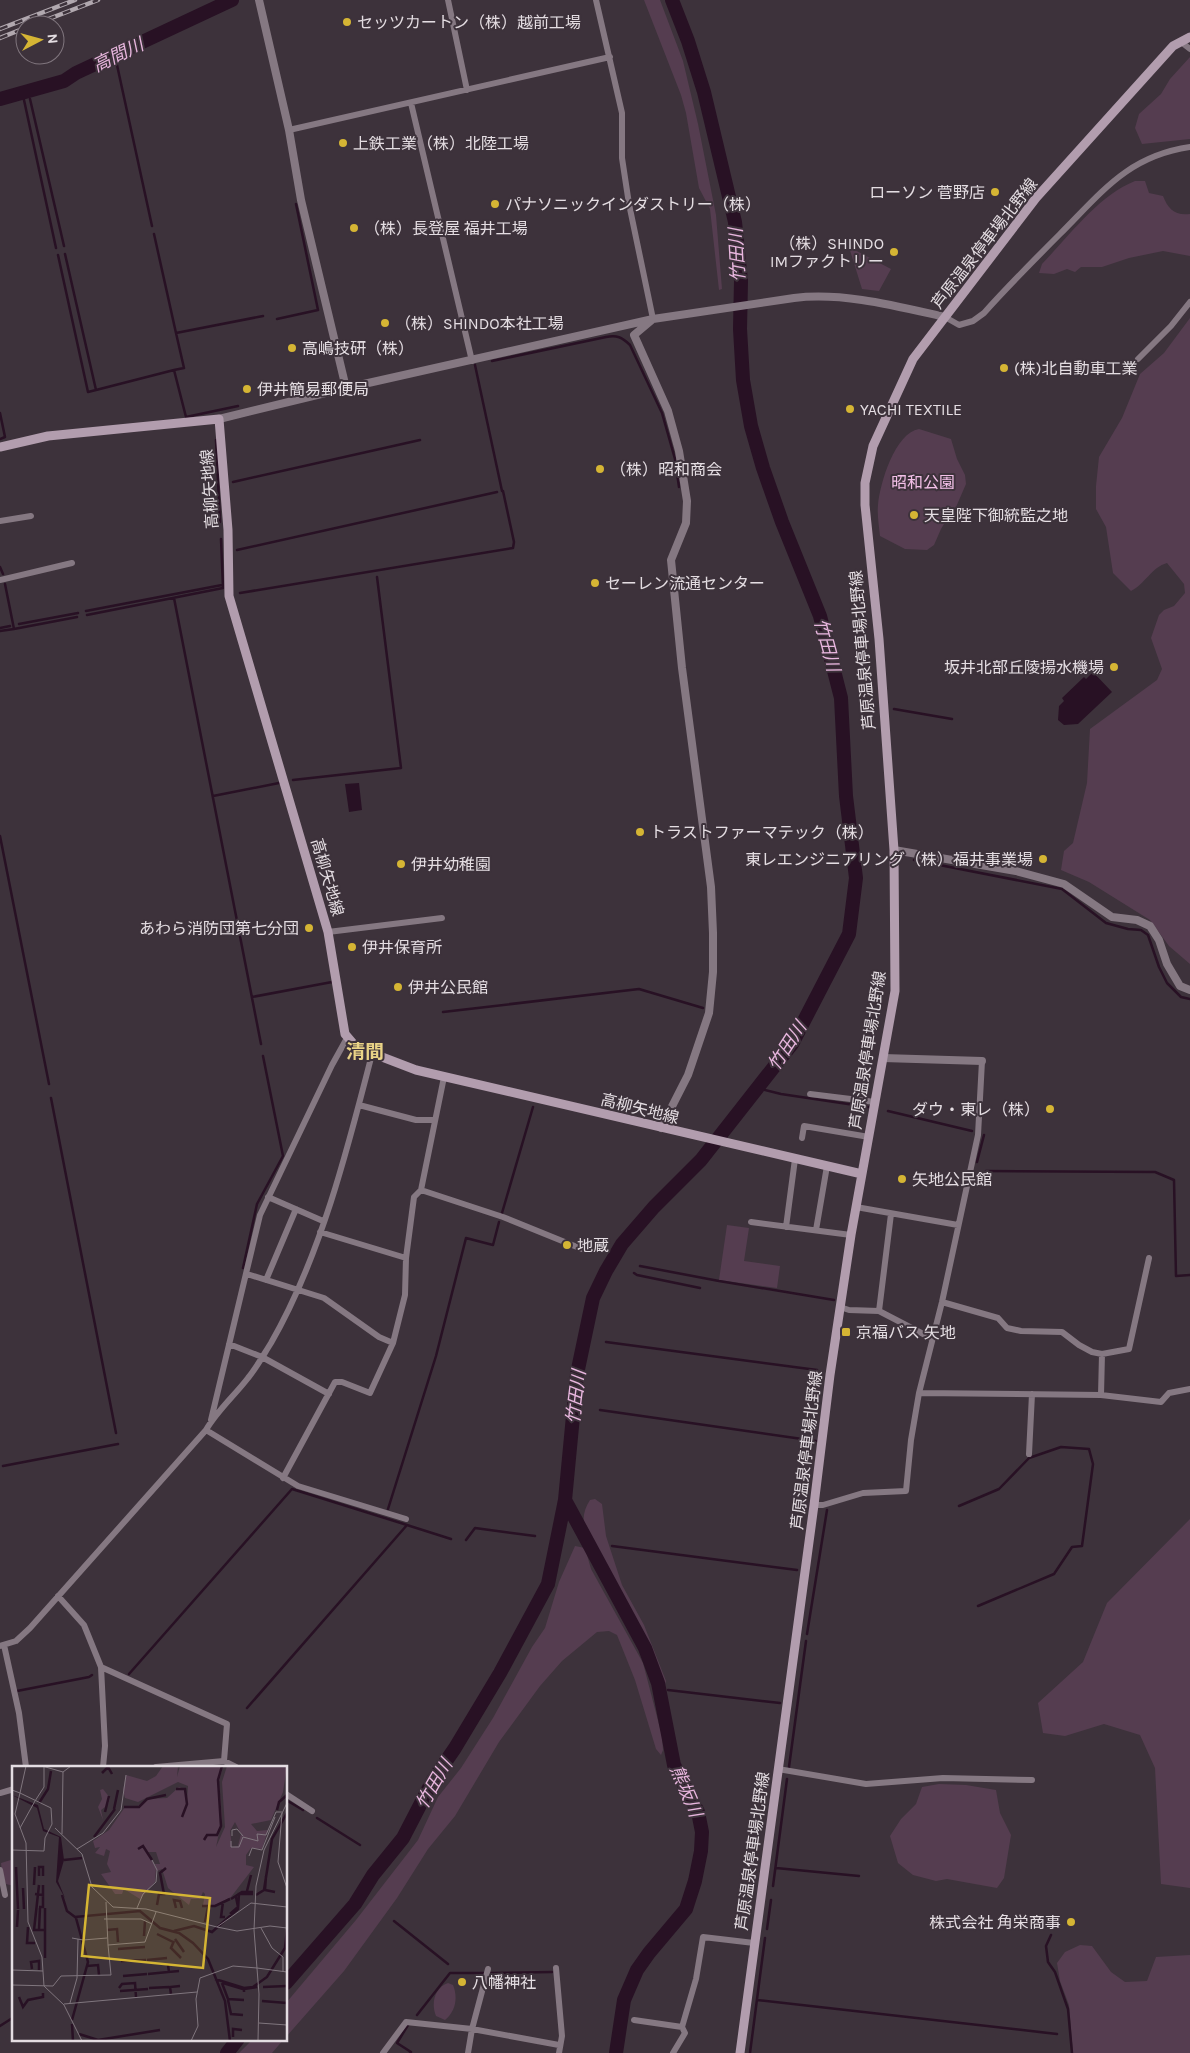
<svg xmlns="http://www.w3.org/2000/svg" width="1190" height="2053" font-family="Karla,'Noto Sans JP',sans-serif">
	<style>
		.green { fill: #553d50 }
		.water { fill: #281124 }
		.lines { fill: none; stroke-linecap: round; stroke-linejoin: round }
		.stream { stroke: #281124; stroke-width: 2.5 }
		.river { stroke: #281124; stroke-width: 14 }
		.minor { stroke: #857882; stroke-width: 6 }
		.tertiary { stroke: #857882; stroke-width: 8 }
		.secondary { stroke: #b29dae; stroke-width: 9 }
		.rail-casing { stroke: #b1a8af; stroke-width: 4.5 }
		.rail { stroke: #3d323b; stroke-width: 2.5; stroke-dasharray: 8; stroke-linecap: butt }
		.poi-dot { fill: #d5b534; stroke: #3d323b; stroke-width: 2 }
		.labels { text-anchor: middle; stroke-width: 4; stroke-linejoin: round; paint-order: stroke }
		.poi-label { font-size: 16px; fill: #e4dde2; stroke: #3d323b; text-anchor: start }
		.street-label { font-size: 16px; fill: #e4dde2; stroke: #3d323b }
		.park-label { font-size: 16px; fill: #f3c0e8; stroke: #3d323b }
		.water-label { font-size: 18px; font-style: italic; fill: #e8b6de; stroke: #3d323b }
		.quarter-label { font-size: 19px; font-weight: bold; fill: #e9d386; stroke: #3d323b }
		.inset-river { fill: none; stroke: #281124; stroke-width: 2.5 }
		.inset-road { fill: none; stroke: #80767e; stroke-width: 1 }
		.view { fill: #d5b534; fill-opacity: 0.15; stroke: #d5b534; stroke-width: 2.5 }
		.inset-edge { fill: none; stroke: #e4dde2; stroke-width: 2.5 }
	</style>
	<rect width="100%" height="100%" fill="#3d323b"/>
	<!-- green -->
	<path class="green" d="M 644,0 L 660,0 L 683,61 L 698,124 L 716,215 L 722,289 L 719,290 L 710,209 L 699,188 L 686,113 L 681,95 Z
		M 1190,57 L 1190,139 L 1142,144 L 1135,128 L 1139,114 L 1161,94 L 1170,79 Z
		M 1135,181 L 1145,181 L 1149,193 L 1163,196 C 1168,209 1175,216 1190,214 L 1190,256 L 1163,251 L 1129,258 L 1102,267 L 1081,267 L 1075,272 L 1067,269 L 1054,274 L 1039,273 L 1042,264 C 1069,236 1099,195 1135,181 Z
		M 849,247 L 891,269 L 879,291 L 862,289 Z
		M 1190,318 L 1190,964 L 1169,946 L 1150,920 L 1089,882 L 1061,870 L 1064,851 L 1073,843 L 1087,783 L 1090,729 L 1157,680 L 1162,669 L 1151,638 L 1159,615 L 1164,610 L 1174,606 L 1185,593 L 1184,584 L 1167,563 C 1152,567 1145,584 1131,591 L 1113,573 L 1106,527 L 1096,509 L 1096,486 L 1099,457 L 1122,418 L 1140,374 L 1164,353 Z
		M 919,429 L 951,439 L 957,459 L 965,475 L 966,484 L 953,514 L 947,519 L 941,529 L 934,545 L 927,550 L 905,549 L 880,536 C 879,526 877,514 878,505 C 880,483 895,433 919,429 Z
		M 727,1225 L 749,1228 L 744,1261 L 780,1266 L 777,1288 L 719,1280 Z
		M 595,1499 L 602,1504 L 606,1536 L 622,1585 L 644,1625 L 666,1681 L 664,1687 C 655,1680 656,1666 651,1656 C 632,1612 607,1570 585,1528 C 582,1519 584,1509 590,1500 Z
		M 1190,1519 L 1190,1888 L 1161,1884 L 1155,1768 L 1140,1735 L 1104,1724 L 1065,1736 L 1043,1733 L 1038,1703 L 1083,1662 L 1107,1603 Z
		M 575,1546 L 585,1548 L 591,1569 L 643,1663 L 662,1736 L 663,1750 L 661,1755 L 656,1749 L 635,1680 L 617,1635 L 609,1631 L 597,1632 L 562,1661 L 540,1686 L 499,1742 L 455,1816 L 428,1849 L 397,1898 L 344,1971 L 286,2037 L 286,2003 L 356,1920 L 418,1840 L 438,1797 L 461,1768 L 493,1718 L 532,1647 L 545,1628 L 559,1582 Z
		M 939,1784 L 966,1785 L 996,1790 L 1000,1813 L 1011,1835 L 1004,1878 L 997,1888 L 947,1879 L 936,1881 L 913,1875 L 898,1863 L 890,1836 L 901,1819 L 916,1804 L 922,1787 Z
		M 14,1859 L 14,1886 L 6,1884 L 2,1872 L 1,1863 Z
		M 1080,1945 L 1092,1946 L 1111,1972 L 1125,1982 L 1147,1981 L 1156,1957 L 1190,1955 L 1190,2053 L 1073,2053 L 1069,2005 L 1060,1981 L 1057,1963 L 1065,1952 Z
		M 448,1983 L 453,1985 C 458,1997 456,2011 445,2020 L 436,2016 C 431,2004 434,1988 448,1983 Z
		M 253,2039 L 284,2039 L 272,2053 L 239,2053 Z"/>
	<!-- water -->
	<path class="water" d="M 1093,672 L 1112,692 L 1078,724 L 1064,725 L 1058,720 L 1059,706 L 1064,701 L 1062,698 L 1084,677 L 1086,679 Z
		M 359,783 L 362,810 L 349,812 L 345,784 Z"/>
	<g class="lines">
		<!-- stream -->
		<path class="stream" d="M 117,65 L 152,226
			M 30,99 L 64,246
			M 24,100 L 56,248
			M 154,234 L 176,333 L 263,316
			M 65,254 L 96,390 L 174,370
			M 58,255 L 88,392 L 96,390
			M 277,319 L 318,310 L 296,204
			M 176,333 L 184,368 L 174,370 L 186,417 L 238,406
			M 492,361 L 606,337 C 617,335 622,337 630,345 L 662,413 L 675,459 L 679,487
			M 475,365 L 502,491
			M 0,413 L 5,437 L 0,439
			M 216,440 L 220,522
			M 233,482 L 420,440
			M 237,550 L 497,492
			M 0,567 L 3,574
			M 240,593 L 513,548 L 514,542 L 503,491
			M 174,598 L 261,1044
			M 86,611 L 222,585
			M 87,615 L 223,588 L 221,539
			M 19,624 L 78,613
			M 0,628 L 10,626
			M 14,629 L 77,617
			M 0,631 L 14,629 L 5,584
			M 894,709 L 952,719
			M 293,780 L 401,768 L 377,577
			M 213,796 L 279,783
			M 0,836 L 49,1084
			M 914,860 L 1062,889 L 1106,923 L 1128,929 L 1141,930 L 1148,935 L 1159,967 L 1167,983 L 1181,997 L 1190,999
			M 252,997 L 332,982
			M 443,1012 L 639,989 L 703,1008
			M 757,1088 L 781,1094 L 868,1107
			M 51,1098 L 116,1433
			M 888,1111 L 972,1131
			M 977,1162 L 984,1135
			M 986,1171 L 1155,1172 L 1174,1180 L 1176,1276 L 1190,1275
			M 502,1213 L 533,1107
			M 640,1266 L 719,1281 L 834,1300
			M 243,1268 L 257,1204 L 283,1156 L 263,1056
			M 634,1273 L 637,1275 L 700,1288
			M 606,1342 L 817,1370
			M 600,1410 L 816,1441
			M 3,1466 L 118,1444
			M 959,1506 L 999,1489 L 1029,1458 L 1061,1447 L 1089,1449 L 1093,1464 L 1082,1546 L 1072,1547 L 1054,1574 L 978,1606
			M 388,1509 L 436,1356 L 466,1238 L 493,1245 L 499,1222
			M 466,1540 L 475,1528 L 535,1536
			M 612,1546 L 797,1570
			M 807,1634 L 827,1510
			M 129,1674 L 292,1489 L 407,1525
			M 668,1690 L 780,1703
			M 17,1691 L 89,1677 L 92,1675
			M 247,1708 L 407,1525 L 451,1539
			M 789,1767 L 806,1641
			M 286,1800 L 303,1810
			M 317,1818 L 360,1845
			M 776,1868 L 859,1876
			M 773,1886 L 787,1779
			M 394,1921 L 448,1964
			M 767,1929 L 771,1900
			M 1051,1935 L 1046,1946 L 1048,1962 L 1055,1972 L 1068,2009 L 1072,2053
			M 491,1973 L 552,1972
			M 757,2000 L 1057,2034
			M 417,2015 L 450,1973 L 485,1973
			M 408,2025 L 397,2043 L 411,2052 L 410,2053
			M 0,2026 L 14,2017
			M 750,2053 L 765,1938"/>
		<!-- river -->
		<path class="river" d="M 0,99 L 64,81 L 76,73 L 232,0
			M 565,1500 L 645,1648 L 658,1683 L 674,1765 L 698,1812 L 702,1832 L 701,1851 L 695,1881 L 686,1909 L 649,1953 L 637,1970 L 624,2000 L 616,2053
			M 286,1983 L 355,1904 L 373,1875 L 403,1838 L 433,1780 L 455,1748 L 500,1673 L 548,1584 L 565,1500 L 577,1374 L 593,1298 L 606,1271 L 622,1244 L 654,1207 L 701,1160 L 792,1044 L 849,934 L 856,878 L 846,796 L 841,698 L 820,616 L 782,522 L 763,468 L 751,426 L 743,380 L 740,329 L 741,281 L 735,222 L 704,92 L 688,41 L 672,0
			M 227,2053 L 238,2039"/>
		<!-- minor -->
		<path class="minor" d="M 448,0 L 467,90
			M 596,0 L 622,113 L 622,158 L 629,204 L 653,319
			M 1181,42 L 1190,49
			M 411,103 L 472,361
			M 289,130 L 610,57
			M 945,317 L 959,325 L 973,321 L 984,313 C 1008,286 1034,260 1060,234 C 1102,192 1128,156 1190,147
			M 1138,359 L 1171,326 L 1190,302
			M 0,521 L 31,516
			M 0,580 L 72,563
			M 328,932 L 442,918
			M 444,1077 L 421,1190 L 503,1217 L 582,1249
			M 810,1094 L 875,1102
			M 359,1105 L 416,1120 L 435,1120
			M 802,1138 L 804,1126 L 869,1137
			M 268,1197 L 323,1221
			M 856,1207 L 958,1225
			M 751,1222 L 851,1235
			M 786,1227 L 795,1159
			M 816,1230 L 827,1166
			M 320,1232 L 406,1258 L 414,1197 L 421,1190
			M 247,1274 L 324,1298 L 379,1337 L 393,1343
			M 266,1280 L 296,1209
			M 942,1302 L 998,1318 L 1007,1328 L 1021,1331 L 1062,1332 L 1079,1345 L 1092,1352 L 1102,1354 L 1129,1349 L 1149,1258
			M 840,1307 L 849,1310 L 879,1311 L 931,1338
			M 879,1311 L 891,1214
			M 229,1344 L 262,1357 L 329,1394
			M 919,1393 L 1101,1395 L 1161,1402 L 1169,1393 L 1190,1389
			M 1101,1395 L 1102,1354
			M 211,1420 L 260,1215 L 332,1065 L 347,1038
			M 206,1430 L 298,1486 L 406,1519
			M 1029,1454 L 1032,1394
			M 283,1478 L 335,1382 L 342,1382 L 370,1393 L 393,1343 L 405,1295 L 406,1258
			M 814,1505 L 823,1505 L 863,1493 L 906,1491 L 911,1440 L 919,1393 L 942,1302 L 978,1135 L 982,1061
			M 58,1596 L 84,1625 L 101,1667 L 227,1724 L 224,1761
			M 4,1645 L 19,1713 L 26,1767
			M 0,1646 L 16,1641 L 30,1628 L 206,1430 C 217,1411 235,1395 248,1378 C 257,1367 264,1354 271,1343 C 320,1258 348,1148 372,1054
			M 101,1667 L 105,1746 L 103,1767
			M 156,1767 L 224,1761 L 236,1767
			M 778,1769 L 866,1784 L 943,1778 L 1032,1780
			M 0,1793 L 14,1789
			M 286,1794 L 312,1811
			M 0,1870 L 5,1895
			M 556,1968 L 562,2036 L 559,2053
			M 634,2020 L 682,2027 L 696,1979 L 703,1937 L 754,1943
			M 383,2053 L 406,2022 L 472,2029 L 559,2045
			M 468,2053 L 472,2029 L 488,1969
			M 673,2053 L 685,2033 L 682,2027"/>
		<!-- tertiary -->
		<path class="tertiary" d="M 259,0 L 289,130 L 301,200 L 346,388
			M 653,319 L 634,335 L 668,411 L 679,451 L 687,501 L 686,523 L 671,560 L 682,668 L 711,887 L 713,933 L 713,972 L 709,1013 L 688,1075 L 661,1128
			M 219,419 L 346,388 L 653,319 L 794,298 C 843,292 896,306 945,317
			M 894,850 L 1016,871 L 1064,884 L 1112,917 L 1137,920 L 1150,926 L 1159,940 L 1167,964 L 1180,986 L 1190,990
			M 883,1058 L 982,1061"/>
		<!-- secondary -->
		<path class="secondary" d="M 0,447 L 48,436 L 219,419 L 228,530 L 229,596 L 328,932 L 345,1034 L 356,1047 L 416,1070 L 862,1174
			M 740,2053 L 814,1505 L 830,1375 L 851,1235 L 895,991 L 894,850 L 879,639 L 865,505 L 865,483 L 873,446 L 913,359 L 1036,198 L 1173,46 L 1190,37"/>
		<!-- rail casing -->
		<g class="rail-casing">
			<path id="rail" d="M 33,25 L 98,0
				M 0,29 L 75,0
				M 0,38 L 25,28"/>
		</g>
		<!-- rail -->
		<use href="#rail" class="rail"/>
	</g>
	<!-- markers -->
	<g class="poi-dot">
		<circle cx="347" cy="22" r="5"/>
		<circle cx="343" cy="143" r="5"/>
		<circle cx="995" cy="192" r="5"/>
		<circle cx="495" cy="204" r="5"/>
		<circle cx="354" cy="228" r="5"/>
		<circle cx="894" cy="252" r="5"/>
		<circle cx="385" cy="323" r="5"/>
		<circle cx="292" cy="348" r="5"/>
		<circle cx="1004" cy="368" r="5"/>
		<circle cx="247" cy="389" r="5"/>
		<circle cx="850" cy="409" r="5"/>
		<circle cx="600" cy="469" r="5"/>
		<circle cx="914" cy="515" r="5"/>
		<circle cx="595" cy="583" r="5"/>
		<circle cx="1114" cy="667" r="5"/>
		<circle cx="640" cy="832" r="5"/>
		<circle cx="1043" cy="859" r="5"/>
		<circle cx="401" cy="864" r="5"/>
		<circle cx="309" cy="928" r="5"/>
		<circle cx="352" cy="947" r="5"/>
		<circle cx="398" cy="987" r="5"/>
		<circle cx="1050" cy="1109" r="5"/>
		<circle cx="902" cy="1179" r="5"/>
		<circle cx="567" cy="1245" r="5"/>
		<rect x="841" y="1327" width="10" height="10" rx="2.5"/>
		<circle cx="1071" cy="1922" r="5"/>
		<circle cx="462" cy="1982" r="5"/>
	</g>
	<g class="labels">
		<!-- poi labels -->
		<g class="poi-label">
			<text x="357" y="28">セッツカートン（株）越前工場</text>
			<text x="353" y="149">上鉄工業（株）北陸工場</text>
			<text x="985" y="198" text-anchor="end">ローソン 菅野店</text>
			<text x="505" y="210">パナソニックインダストリー（株）</text>
			<text x="364" y="234">（株）長登屋 福井工場</text>
			<text x="884" y="249" text-anchor="end">（株）SHINDO<tspan x="884" dy="18">IMファクトリー</tspan></text>
			<text x="395" y="329">（株）SHINDO本社工場</text>
			<text x="302" y="354">高嶋技研（株）</text>
			<text x="1014" y="374">(株)北自動車工業</text>
			<text x="257" y="395">伊井簡易郵便局</text>
			<text x="860" y="415">YACHI TEXTILE</text>
			<text x="610" y="475">（株）昭和商会</text>
			<text x="924" y="521">天皇陛下御統監之地</text>
			<text x="605" y="589">セーレン流通センター</text>
			<text x="1104" y="673" text-anchor="end">坂井北部丘陵揚水機場</text>
			<text x="650" y="838">トラストファーマテック（株）</text>
			<text x="1033" y="865" text-anchor="end">東レエンジニアリング（株）福井事業場</text>
			<text x="411" y="870">伊井幼稚園</text>
			<text x="299" y="934" text-anchor="end">あわら消防団第七分団</text>
			<text x="362" y="953">伊井保育所</text>
			<text x="408" y="993">伊井公民館</text>
			<text x="1040" y="1115" text-anchor="end">ダウ・東レ（株）</text>
			<text x="912" y="1185">矢地公民館</text>
			<text x="577" y="1251">地蔵</text>
			<text x="856" y="1338">京福バス 矢地</text>
			<text x="1061" y="1928" text-anchor="end">株式会社 角栄商事</text>
			<text x="472" y="1988">八幡神社</text>
		</g>
		<!-- street labels -->
		<g class="street-label">
			<text transform="translate(984 243) rotate(-52)" y="6">芦原温泉停車場北野線</text>
			<text transform="translate(209 489) rotate(-94)" y="6">高柳矢地線</text>
			<text transform="translate(862 650) rotate(-95)" y="6">芦原温泉停車場北野線</text>
			<text transform="translate(328 877) rotate(74)" y="6">高柳矢地線</text>
			<text transform="translate(867 1050) rotate(-81)" y="6">芦原温泉停車場北野線</text>
			<text transform="translate(640 1108) rotate(14)" y="6">高柳矢地線</text>
			<text transform="translate(806 1450) rotate(-83)" y="6">芦原温泉停車場北野線</text>
			<text transform="translate(752 1851) rotate(-82)" y="6">芦原温泉停車場北野線</text>
		</g>
		<!-- park labels -->
		<g class="park-label">
			<text x="923" y="488">昭和公園</text>
		</g>
		<!-- water labels -->
		<g class="water-label">
			<text transform="translate(118 55) rotate(-26)" y="6">高間川</text>
			<text transform="translate(737 255) rotate(-93)" y="6">竹田川</text>
			<text transform="translate(827 645) rotate(75)" y="6">竹田川</text>
			<text transform="translate(787 1046) rotate(-57)" y="6">竹田川</text>
			<text transform="translate(576 1397) rotate(-83)" y="6">竹田川</text>
			<text transform="translate(434 1784) rotate(-60)" y="6">竹田川</text>
			<text transform="translate(686 1791) rotate(67)" y="6">熊坂川</text>
		</g>
		<!-- quarter labels -->
		<g class="quarter-label">
			<text x="365" y="1058">清間</text>
		</g>
	</g>
	<!-- overview -->
	<g transform="translate(12 1766)">
		<rect width="275" height="275" fill="#3d323b"/>
		<path d="M 151,0 L 166,0 L 165,11 L 168,0 L 211,0 L 207,16 L 210,53 L 204,81 L 213,61 L 210,16 L 215,0 L 275,0 L 271,26 L 259,54 L 239,58 L 245,65 L 256,64 L 250,83 L 239,82 L 234,89 L 234,99 L 242,101 L 219,131 L 204,139 L 191,139 L 193,128 L 191,126 L 188,133 L 179,133 L 177,139 L 156,122 L 150,103 L 145,105 L 143,98 L 148,98 L 144,86 L 136,86 L 144,102 L 143,116 L 128,133 L 112,123 L 110,128 L 103,128 L 89,108 L 99,106 L 95,98 L 98,85 L 94,83 L 92,90 L 83,87 L 88,81 L 83,82 L 81,75 L 97,64 L 113,41 L 123,42 L 135,33 L 155,32 L 167,21 L 172,23 L 175,36 L 176,20 L 166,16 L 126,36 L 113,32 L 111,24 L 114,9 L 135,15 L 144,10 ZM 223,56 L 229,68 L 226,80 L 220,81 L 218,65 ZM 91,23 L 98,32 L 96,39 L 89,44 L 91,54 L 86,41 L 90,33 L 88,24 Z" fill="#553d50" fill-rule="evenodd"/>
		<path d="M 0,29 L 26,39 L 32,63 L 49,71 L 52,94 L 46,115 L 53,132 L 44,116 L 47,71 L 31,65 L 25,42 Z" fill="#281124"/>
		<path class="inset-river" d="M 90,7 L 96,1 L 100,8M 164,23 L 173,23 L 175,38 L 170,51M 27,37 L 36,23 L 39,5M 112,41 L 127,41 L 135,33 L 154,29M 102,43 L 106,24M 265,44 L 267,36 L 275,29M 93,46 L 97,30M 82,71 L 103,43M 192,74 L 195,69 L 205,69 L 209,60 L 206,14 L 210,0M 126,83 L 131,80 L 140,94M 52,94 L 70,92M 4,101 L 5,122M 27,110 L 27,101 L 31,101 L 31,110M 254,110 L 253,124 L 263,126M 22,119 L 23,101M 27,119 L 22,164 L 33,164 L 33,142M 5,122 L 6,143M 11,122 L 12,143M 235,125 L 239,109M 23,128 L 31,129 L 31,119M 50,129 L 55,145 L 63,151 L 128,145 L 148,162 L 167,167 L 181,177 L 196,193 L 213,235 L 218,275M 244,129 L 252,124 L 260,73 L 275,47M 219,133 L 230,126 L 241,126M 211,136 L 209,151 L 213,151M 145,139 L 147,128 L 152,128 L 148,107 L 154,102M 190,140 L 203,140 L 218,133M 27,141 L 31,141 L 31,129M 164,142 L 162,134 L 168,135 L 170,142M 218,148 L 226,141 L 224,131M 193,156 L 196,141M 5,161 L 6,144M 16,161 L 15,177 L 23,177M 27,164 L 28,142M 95,164 L 105,163 L 106,176M 162,165 L 182,160 L 200,166 L 226,143 L 227,128 L 241,128M 145,168 L 161,176M 132,170 L 133,155M 163,173 L 172,186M 162,175 L 159,182 L 169,192M 106,183 L 133,181M 33,192 L 33,165M 135,194 L 155,192M 109,195 L 134,194M 156,199 L 157,206 L 167,205M 75,200 L 86,199 L 87,209M 20,203 L 19,196 L 27,195 L 27,204M 136,208 L 156,206M 111,210 L 135,208M 203,213 L 232,222 L 241,221 L 255,211 L 273,182 L 275,164M 210,217 L 216,233 L 232,234M 211,217 L 231,223M 251,221 L 275,220M 107,222 L 110,218 L 123,217 L 124,231M 137,222 L 157,221M 108,225 L 136,223M 232,226 L 232,223 L 245,221M 159,228 L 158,221 L 168,220M 7,231 L 11,241 L 16,234 L 31,231 L 31,227M 216,234 L 219,248 L 231,249M 250,235 L 275,237M 60,254 L 76,196 L 64,152M 60,258 L 61,275M 67,268 L 86,274 L 148,264M 221,271 L 221,263 L 230,264"/>
		<path class="inset-road" d="M 30,0 L 51,6 L 59,0M 0,24 L 8,27 L 3,48 L 14,77 L 16,156 L 30,191 L 32,220 L 52,239 L 70,275M 8,27 L 14,0M 23,35 L 32,21 L 32,0M 270,47 L 266,96 L 275,122M 8,62 L 23,35M 43,62 L 70,88 L 80,121 L 101,141 L 134,143 L 205,161 L 239,137 L 275,141M 50,68 L 51,6M 220,70 L 220,64 L 225,63 L 231,70M 231,71 L 246,75 L 245,68 L 254,69 L 264,46 L 270,46M 219,75 L 219,81 L 227,81 L 231,71M 65,83 L 91,67 L 109,44 L 114,9M 0,84 L 32,85 L 33,72 L 40,58 L 39,42 L 8,27M 237,90 L 240,82 L 250,84 L 263,51M 94,136 L 96,179M 125,142 L 131,128 L 144,116 L 145,104 L 140,94M 92,153 L 129,153 L 140,158M 205,161 L 225,165 L 258,160 L 275,162M 249,162 L 260,182 L 271,191 L 271,206M 60,172 L 71,174 L 95,172M 245,202 L 275,206M 0,204 L 31,205M 0,219 L 41,220 L 49,210 L 99,209 L 96,179 L 133,176 L 144,146M 58,237 L 65,212 L 66,173M 52,238 L 185,226M 247,257 L 275,259M 179,275 L 186,260 L 184,233 L 188,212 L 221,200 L 245,202M 246,275 L 247,228 L 242,164 L 244,120 L 252,84 L 275,37"/>
		<path class="view" d="M 77,119 L 198,132 L 191,202 L 70,190 Z"/>
		<rect width="275" height="275" class="inset-edge"/>
	</g>
	<!-- north arrow -->
	<g transform="translate(40 40) rotate(84)"><circle r="24" fill="#3d323b" stroke="#80767e"/>
	<path d="M0-4L9 19L0 12L-9 19Z" fill="#d5b534"/>
	<text y="-8" font-size="14" font-weight="bold" text-anchor="middle" fill="#e4dde2">N</text>
	</g>
</svg>
